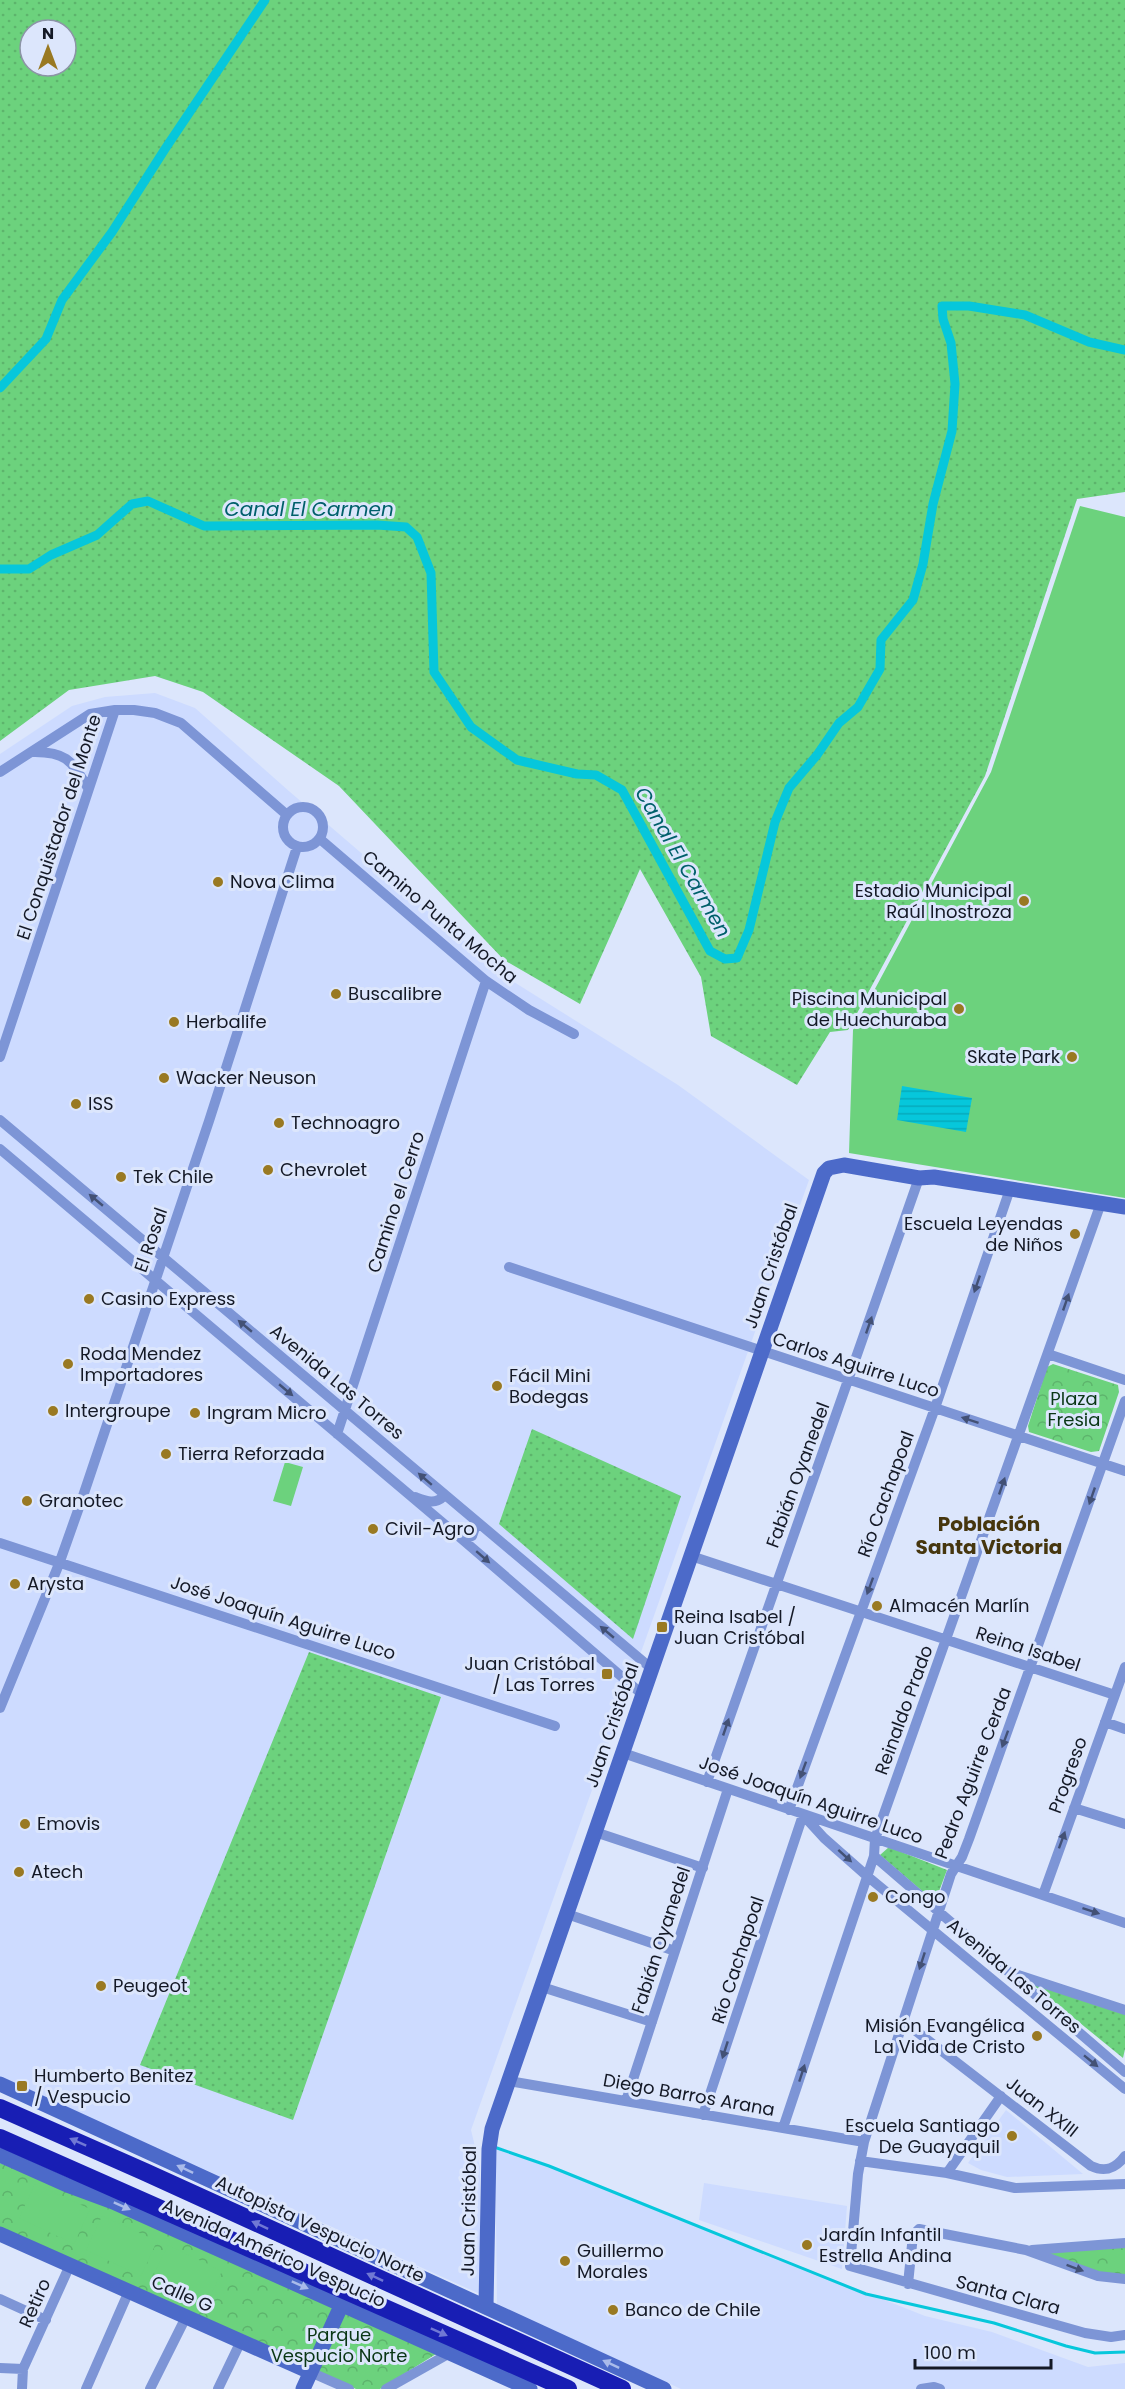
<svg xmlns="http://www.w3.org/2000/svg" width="1125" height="2389" font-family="Poppins,sans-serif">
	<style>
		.built { fill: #cddbff }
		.grass { fill: url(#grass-dots); fill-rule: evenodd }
		.park { fill: url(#park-crowns) }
		.pitch { fill: #6cd27d }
		.water { fill: url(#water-rules) }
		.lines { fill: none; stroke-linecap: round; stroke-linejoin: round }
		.stream { stroke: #06c7db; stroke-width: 3 }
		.canal { stroke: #06c7db; stroke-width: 9 }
		.street { stroke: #7d95d6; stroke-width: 10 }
		.secondary { stroke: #4c6ac9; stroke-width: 15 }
		.highway { stroke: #181eb4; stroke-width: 18 }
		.oneway { fill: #435175 }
		.oneway2 { fill: #7078d4 }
		.oneway3 { fill: #aabbea }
		.poi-dot { fill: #997922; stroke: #dce6fc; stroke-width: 2 }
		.labels { text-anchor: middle; stroke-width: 6; stroke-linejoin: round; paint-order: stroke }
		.street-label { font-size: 18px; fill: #141926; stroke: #dce6fc }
		.poi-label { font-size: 18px; fill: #141926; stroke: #dce6fc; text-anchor: start }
		.park-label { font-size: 18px; fill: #0a3715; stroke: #dce6fc }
		.water-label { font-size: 20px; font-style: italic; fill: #00606b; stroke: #dce6fc }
		.neighbourhood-label { font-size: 20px; font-weight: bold; fill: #46360e; stroke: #dce6fc }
	</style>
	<defs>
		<pattern id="grass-dots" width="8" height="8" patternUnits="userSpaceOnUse" patternTransform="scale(1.5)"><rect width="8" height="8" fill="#6cd27d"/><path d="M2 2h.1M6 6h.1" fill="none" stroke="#5db46c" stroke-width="1.8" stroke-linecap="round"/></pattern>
		<pattern id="park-crowns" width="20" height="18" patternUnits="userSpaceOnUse" patternTransform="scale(1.5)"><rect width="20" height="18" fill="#6cd27d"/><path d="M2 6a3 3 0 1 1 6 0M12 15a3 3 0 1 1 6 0" fill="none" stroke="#5db46c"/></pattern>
		<pattern id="water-rules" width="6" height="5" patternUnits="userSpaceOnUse" patternTransform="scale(1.5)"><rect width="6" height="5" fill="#06c7db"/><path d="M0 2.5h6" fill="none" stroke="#06aabc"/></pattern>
	</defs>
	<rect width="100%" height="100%" fill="#dce6fc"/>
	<!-- built -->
	<path class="built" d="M 155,693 L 195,708 L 290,792 L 506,977 L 678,1085 L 809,1180 L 471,2130 L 480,2167 L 480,2294 L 0,2077 L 0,754 L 72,706 L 105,697 Z
		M 1006,2110 L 1083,2174 L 1007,2177 L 981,2170 L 968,2163 Z
		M 495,2145 L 925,2316 L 992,2332 L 1088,2367 L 1125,2363 L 1125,2389 L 681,2389 L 497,2304 Z
		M 704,2183 L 847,2206 L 842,2269 L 699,2220 Z"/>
	<!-- grass -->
	<path class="grass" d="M 0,0 L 1125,0 L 1125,492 L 1077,499 L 985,776 L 848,1030 L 830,1032 L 797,1085 L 711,1036 L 701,977 L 640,869 L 580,1004 L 504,960 L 339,786 L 203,692 L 155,676 L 69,690 L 0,741 ZM 30,30 L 66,30 L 66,66 L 30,66 Z
		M 532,1429 L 681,1496 L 633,1639 L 499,1524 Z
		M 309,1652 L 441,1697 L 293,2120 L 140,2065 Z
		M 889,1847 L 947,1870 L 935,1902 L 880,1855 Z
		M 1031,1983 L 1125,2014 L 1125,2049 L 1123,2058 Z"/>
	<!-- park -->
	<path class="park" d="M 1053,1364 L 1118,1385 L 1119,1392 L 1099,1451 L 1091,1452 L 1029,1432 L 1028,1426 L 1047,1367 Z
		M 0,2163 L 108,2207 L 436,2354 L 380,2389 L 356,2389 L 0,2229 Z
		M 1125,2247 L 1125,2276 L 1116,2277 L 1038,2253 Z"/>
	<!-- pitch -->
	<path class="pitch" d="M 1080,506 L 1125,517 L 1125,1198 L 849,1153 L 853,1030 L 991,772 Z
		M 285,1462 L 303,1467 L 291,1506 L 273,1501 Z
		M 35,2184 L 90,2209 L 74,2244 L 19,2218 Z
		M 102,2216 L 157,2241 L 141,2276 L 86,2250 Z
		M 168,2245 L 222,2271 L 206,2305 L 151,2280 Z"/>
	<!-- water -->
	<path class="water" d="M 902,1086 L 972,1098 L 966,1132 L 897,1120 Z"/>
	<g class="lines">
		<!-- stream -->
		<path class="stream" d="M 494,2147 L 549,2166 L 866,2294 L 994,2323 L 1066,2346 L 1095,2353 L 1125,2352"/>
		<!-- canal -->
		<path class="canal" d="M 0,388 L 46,339 L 62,300 L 112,232 L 165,149 L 265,0
			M 0,569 L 29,569 L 51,555 L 97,535 L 132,504 L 148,501 L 204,526 L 377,525 L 406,527 L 417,537 L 431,573 L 434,672 L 471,727 L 517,760 L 577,774 L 596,775 L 622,790 L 710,951 L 725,959 L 737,958 L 749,930 L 775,822 L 789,788 L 817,755 L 839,723 L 858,707 L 880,669 L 881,640 L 913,600 L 923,564 L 933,504 L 952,431 L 955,384 L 951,343 L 943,319 L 942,306 L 969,306 L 1025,315 L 1089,342 L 1125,350"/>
		<!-- street -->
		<path class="street" d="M 31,752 C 66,751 71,760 88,788
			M 0,772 L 90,714 L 115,710 L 134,710 L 155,713 L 181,723 L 287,815
			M283 827a20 20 0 1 1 40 0a20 20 0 1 1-40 0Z
			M 320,839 L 486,981 L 529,1010 L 574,1034
			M 0,1057 L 115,710
			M 0,1120 L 652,1669
			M 0,1149 L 463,1540 L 643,1695
			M 509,1267 L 1125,1471
			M 1048,1354 L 1125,1380
			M 1125,1401 L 969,1839 L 962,1857 L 951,1874 L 864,2142 L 858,2174 L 850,2266 L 1085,2333 L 1111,2337 L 1125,2335
			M 337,1434 L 486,981
			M 415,1497 C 426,1501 435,1505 444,1496
			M 463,1540 L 472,1536 L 477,1522
			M 0,1543 L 555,1726
			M 691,1556 L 1115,1695
			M 0,1708 L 59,1564 L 82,1499 L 209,1121 L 297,847
			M 1105,1722 L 1125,1729
			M 623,1753 L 1125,1923
			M 707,1782 L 919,1178
			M 1074,1808 L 1125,1824
			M 789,1810 L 935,1408 L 1010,1189
			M 803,1815 L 824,1838 L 867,1876 L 1125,2089
			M 595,1832 L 703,1868
			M 874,1856 L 1125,2072
			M 1043,1895 L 1125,1667
			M 567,1914 L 675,1951
			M 1015,1974 L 1125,2010
			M 542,1987 L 652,2022
			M 903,2021 L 1091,2166 C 1106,2173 1116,2168 1125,2156
			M 509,2081 L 864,2142
			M 626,2101 L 728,1789
			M 703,2115 L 803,1815
			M 783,2128 L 874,1856 L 875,1839 L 1101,1203
			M 860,2161 L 947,2173 L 1015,2188 L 1125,2184
			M 947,2173 L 1001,2096
			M 1032,2250 L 1125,2243
			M 908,2284 L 913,2235 L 919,2229 L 1026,2250 L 1098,2276 L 1125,2279
			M 0,2299 L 46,2320
			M 0,2368 L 23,2369
			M 310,2372 L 349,2389
			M 22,2389 L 23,2369 L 70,2265
			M 86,2389 L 129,2291
			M 150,2389 L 186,2317
			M 218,2389 L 241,2341
			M 386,2389 L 450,2353
			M 921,2389 L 934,2387 L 940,2389"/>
		<!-- secondary -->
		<path class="secondary" d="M 0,2084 L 664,2389
			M 0,2155 L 67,2185 L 113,2202 L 530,2389
			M 0,2234 L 310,2372
			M 486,2306 L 489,2149 L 492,2129 L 824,1173 L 829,1168 L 844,1165 L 919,1178 L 934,1177 L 1125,1207
			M 303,2389 L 342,2304"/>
		<!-- highway -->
		<path class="highway" d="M 0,2108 L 145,2172 L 622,2389
			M 0,2138 L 568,2389"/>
	</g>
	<!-- one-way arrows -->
	<defs><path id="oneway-solid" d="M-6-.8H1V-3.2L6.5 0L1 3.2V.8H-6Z" transform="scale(1.5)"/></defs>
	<g class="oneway">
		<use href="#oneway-solid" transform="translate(96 1200) rotate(-140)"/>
		<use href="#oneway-solid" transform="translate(977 1284) rotate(109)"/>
		<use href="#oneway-solid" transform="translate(1066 1302) rotate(-71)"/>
		<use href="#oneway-solid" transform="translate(869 1325) rotate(-71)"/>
		<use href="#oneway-solid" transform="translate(245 1326) rotate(-140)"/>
		<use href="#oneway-solid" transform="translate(286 1390) rotate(40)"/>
		<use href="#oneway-solid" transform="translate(970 1420) rotate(-162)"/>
		<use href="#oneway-solid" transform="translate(425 1479) rotate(-139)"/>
		<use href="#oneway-solid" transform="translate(1002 1486) rotate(-71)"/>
		<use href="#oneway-solid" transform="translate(1092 1496) rotate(109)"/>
		<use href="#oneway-solid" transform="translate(483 1557) rotate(41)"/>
		<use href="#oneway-solid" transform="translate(870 1586) rotate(110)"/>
		<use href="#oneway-solid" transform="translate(607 1632) rotate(-140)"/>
		<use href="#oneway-solid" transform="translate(726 1727) rotate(-71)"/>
		<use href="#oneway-solid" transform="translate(1005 1739) rotate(110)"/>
		<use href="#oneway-solid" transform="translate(803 1770) rotate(110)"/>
		<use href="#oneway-solid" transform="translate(1062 1840) rotate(-70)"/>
		<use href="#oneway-solid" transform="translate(845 1856) rotate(42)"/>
		<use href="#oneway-solid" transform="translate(1091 1911) rotate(18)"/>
		<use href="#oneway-solid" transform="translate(922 1961) rotate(108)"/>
		<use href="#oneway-solid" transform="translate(725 2050) rotate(108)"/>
		<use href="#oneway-solid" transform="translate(1091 2061) rotate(39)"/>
		<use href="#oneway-solid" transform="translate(802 2073) rotate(-72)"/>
		<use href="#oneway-solid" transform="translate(1075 2268) rotate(20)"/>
	</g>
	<g class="oneway2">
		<use href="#oneway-solid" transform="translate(78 2142) rotate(-156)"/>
		<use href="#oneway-solid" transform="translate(260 2225) rotate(-155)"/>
		<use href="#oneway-solid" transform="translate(375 2277) rotate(-155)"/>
		<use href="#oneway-solid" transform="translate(439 2332) rotate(24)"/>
	</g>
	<g class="oneway3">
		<use href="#oneway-solid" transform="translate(185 2169) rotate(-155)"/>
		<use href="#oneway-solid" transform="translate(122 2206) rotate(24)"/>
		<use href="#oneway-solid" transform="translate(300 2285) rotate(24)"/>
		<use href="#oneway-solid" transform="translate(611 2364) rotate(-155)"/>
	</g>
	<!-- markers -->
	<g class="poi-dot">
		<circle cx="218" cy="882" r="6"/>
		<circle cx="1024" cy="901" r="6"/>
		<circle cx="336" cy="994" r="6"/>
		<circle cx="959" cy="1009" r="6"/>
		<circle cx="174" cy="1022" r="6"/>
		<circle cx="1072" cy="1057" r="6"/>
		<circle cx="164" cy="1078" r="6"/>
		<circle cx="76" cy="1104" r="6"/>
		<circle cx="279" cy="1123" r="6"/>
		<circle cx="268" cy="1170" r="6"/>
		<circle cx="121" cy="1177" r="6"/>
		<circle cx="1075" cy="1234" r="6"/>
		<circle cx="89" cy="1299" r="6"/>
		<circle cx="68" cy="1364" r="6"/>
		<circle cx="497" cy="1386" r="6"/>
		<circle cx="53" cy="1411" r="6"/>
		<circle cx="195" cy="1413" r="6"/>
		<circle cx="166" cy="1454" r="6"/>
		<circle cx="27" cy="1501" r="6"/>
		<circle cx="373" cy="1529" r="6"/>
		<circle cx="15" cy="1584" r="6"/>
		<circle cx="877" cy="1606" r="6"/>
		<rect x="656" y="1621" width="12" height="12" rx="3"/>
		<rect x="601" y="1668" width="12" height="12" rx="3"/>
		<circle cx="25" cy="1824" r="6"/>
		<circle cx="19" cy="1872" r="6"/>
		<circle cx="873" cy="1897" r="6"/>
		<circle cx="101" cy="1986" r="6"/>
		<circle cx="1037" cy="2036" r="6"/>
		<rect x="16" y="2080" width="12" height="12" rx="3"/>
		<circle cx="1012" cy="2136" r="6"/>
		<circle cx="807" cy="2245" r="6"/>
		<circle cx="565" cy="2261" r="6"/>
		<circle cx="613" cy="2310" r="6"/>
	</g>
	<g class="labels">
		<!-- street labels -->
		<g class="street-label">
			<text transform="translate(59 827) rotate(-72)" y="6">El Conquistador del Monte</text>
			<text transform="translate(440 917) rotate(40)" y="6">Camino Punta Mocha</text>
			<text transform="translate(396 1202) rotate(-72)" y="6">Camino el Cerro</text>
			<text transform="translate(151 1240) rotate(-71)" y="6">El Rosal</text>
			<text transform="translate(771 1266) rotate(-71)" y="6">Juan Cristóbal</text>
			<text transform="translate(856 1365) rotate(18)" y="6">Carlos Aguirre Luco</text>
			<text transform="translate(337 1382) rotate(40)" y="6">Avenida Las Torres</text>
			<text transform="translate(798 1475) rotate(-70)" y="6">Fabián Oyanedel</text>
			<text transform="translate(886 1494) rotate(-70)" y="6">Río Cachapoal</text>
			<text transform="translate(283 1618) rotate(18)" y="6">José Joaquín Aguirre Luco</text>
			<text transform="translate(1028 1649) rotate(18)" y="6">Reina Isabel</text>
			<text transform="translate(904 1710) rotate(-70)" y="6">Reinaldo Prado</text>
			<text transform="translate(612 1725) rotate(-71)" y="6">Juan Cristóbal</text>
			<text transform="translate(973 1773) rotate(-69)" y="6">Pedro Aguirre Cerda</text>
			<text transform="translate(1068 1775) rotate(-70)" y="6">Progreso</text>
			<text transform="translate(811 1800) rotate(19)" y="6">José Joaquín Aguirre Luco</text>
			<text transform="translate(661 1940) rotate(-72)" y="6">Fabián Oyanedel</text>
			<text transform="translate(738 1960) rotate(-72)" y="6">Río Cachapoal</text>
			<text transform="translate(1014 1976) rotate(40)" y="6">Avenida Las Torres</text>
			<text transform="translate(689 2095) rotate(10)" y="6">Diego Barros Arana</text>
			<text transform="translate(1042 2107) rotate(38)" y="6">Juan XXIII</text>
			<text transform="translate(469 2211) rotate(-89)" y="6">Juan Cristóbal</text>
			<text transform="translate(320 2229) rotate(25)" y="6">Autopista Vespucio Norte</text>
			<text transform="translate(274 2253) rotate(24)" y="6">Avenida Américo Vespucio</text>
			<text transform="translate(182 2294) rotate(24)" y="6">Calle G</text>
			<text transform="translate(1008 2295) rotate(15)" y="6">Santa Clara</text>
			<text transform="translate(35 2303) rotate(-66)" y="6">Retiro</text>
		</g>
		<!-- poi labels -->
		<g class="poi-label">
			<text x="230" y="888">Nova Clima</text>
			<text x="1012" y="897" text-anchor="end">Estadio Municipal<tspan x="1012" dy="21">Raúl Inostroza</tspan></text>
			<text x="348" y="1000">Buscalibre</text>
			<text x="947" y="1005" text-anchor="end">Piscina Municipal<tspan x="947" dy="21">de Huechuraba</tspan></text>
			<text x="186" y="1028">Herbalife</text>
			<text x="1060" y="1063" text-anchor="end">Skate Park</text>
			<text x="176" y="1084">Wacker Neuson</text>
			<text x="88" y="1110">ISS</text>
			<text x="291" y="1129">Technoagro</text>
			<text x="280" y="1176">Chevrolet</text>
			<text x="133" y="1183">Tek Chile</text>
			<text x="1063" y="1230" text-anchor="end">Escuela Leyendas<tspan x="1063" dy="21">de Niños</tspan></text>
			<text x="101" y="1305">Casino Express</text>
			<text x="80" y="1360">Roda Mendez<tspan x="80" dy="21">Importadores</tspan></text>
			<text x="509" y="1382">Fácil Mini<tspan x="509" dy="21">Bodegas</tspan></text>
			<text x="65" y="1417">Intergroupe</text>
			<text x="207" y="1419">Ingram Micro</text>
			<text x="178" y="1460">Tierra Reforzada</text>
			<text x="39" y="1507">Granotec</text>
			<text x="385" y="1535">Civil-Agro</text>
			<text x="27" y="1590">Arysta</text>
			<text x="889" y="1612">Almacén Marlín</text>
			<text x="674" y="1623">Reina Isabel /<tspan x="674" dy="21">Juan Cristóbal</tspan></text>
			<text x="595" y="1670" text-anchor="end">Juan Cristóbal<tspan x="595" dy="21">/ Las Torres</tspan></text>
			<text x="37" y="1830">Emovis</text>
			<text x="31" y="1878">Atech</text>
			<text x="885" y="1903">Congo</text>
			<text x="113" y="1992">Peugeot</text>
			<text x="1025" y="2032" text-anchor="end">Misión Evangélica<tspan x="1025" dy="21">La Vida de Cristo</tspan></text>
			<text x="34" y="2082">Humberto Benitez<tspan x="34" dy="21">/ Vespucio</tspan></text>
			<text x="1000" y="2132" text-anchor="end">Escuela Santiago<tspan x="1000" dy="21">De Guayaquil</tspan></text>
			<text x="819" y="2241">Jardín Infantil<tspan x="819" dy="21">Estrella Andina</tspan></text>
			<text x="577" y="2257">Guillermo<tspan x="577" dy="21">Morales</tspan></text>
			<text x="625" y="2316">Banco de Chile</text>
		</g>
		<!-- park labels -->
		<g class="park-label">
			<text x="1074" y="1405">Plaza<tspan x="1074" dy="21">Fresia</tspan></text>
			<text x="339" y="2341">Parque<tspan x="339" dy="21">Vespucio Norte</tspan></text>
		</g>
		<!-- water labels -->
		<g class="water-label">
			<text x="309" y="516">Canal El Carmen</text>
			<text transform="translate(683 862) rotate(60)" y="7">Canal El Carmen</text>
		</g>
		<!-- neighbourhood labels -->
		<g class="neighbourhood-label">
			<text x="989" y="1531">Población<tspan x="989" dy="23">Santa Victoria</tspan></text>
		</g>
	</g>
	<!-- north arrow -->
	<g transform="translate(48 48)"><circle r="28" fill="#dce6fc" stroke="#8c94a6" stroke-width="1.5"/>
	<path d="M0-4.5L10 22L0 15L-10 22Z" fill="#997922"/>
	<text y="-9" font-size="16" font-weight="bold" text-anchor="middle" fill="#141926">N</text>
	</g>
	<!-- scale -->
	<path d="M915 2359v9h136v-9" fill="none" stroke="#141926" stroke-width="3"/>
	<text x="924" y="2359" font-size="18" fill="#141926" stroke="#dce6fc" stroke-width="4.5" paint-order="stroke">100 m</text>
</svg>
